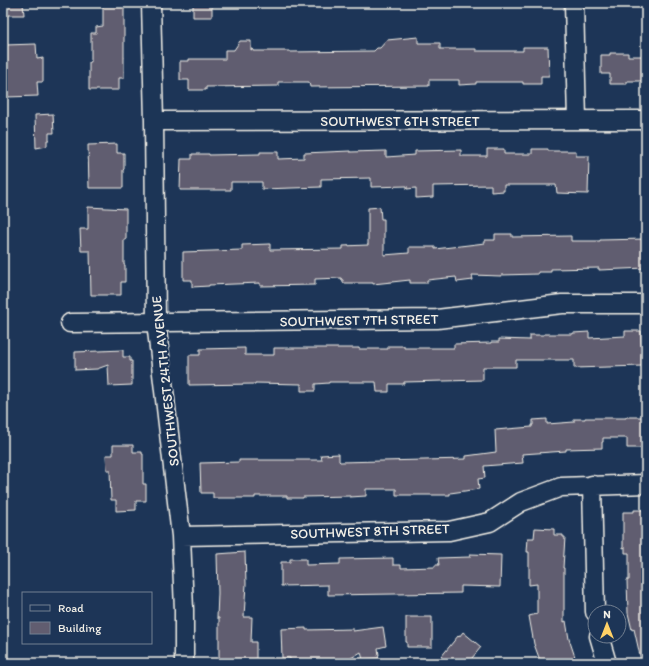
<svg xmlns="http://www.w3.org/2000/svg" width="649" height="666" font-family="Itim,sans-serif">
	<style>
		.building { fill: #615d70; stroke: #f4f1e8 }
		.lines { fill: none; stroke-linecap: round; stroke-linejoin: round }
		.street-casing { stroke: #f4f1e8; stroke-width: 21 }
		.street { stroke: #1d3557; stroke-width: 18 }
		.labels { text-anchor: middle; stroke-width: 4; stroke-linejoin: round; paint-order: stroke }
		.street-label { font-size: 14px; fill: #f4f1e8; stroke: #1d3557 }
	</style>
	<rect width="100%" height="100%" fill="#1d3557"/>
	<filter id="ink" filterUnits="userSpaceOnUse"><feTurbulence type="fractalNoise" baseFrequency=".025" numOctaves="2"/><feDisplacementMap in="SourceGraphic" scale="8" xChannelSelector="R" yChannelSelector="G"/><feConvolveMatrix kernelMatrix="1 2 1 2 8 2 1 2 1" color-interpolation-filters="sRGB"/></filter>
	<g filter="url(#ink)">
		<!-- building -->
		<path class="building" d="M 3,3 L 23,3 L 24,15 L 3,15 Z
			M 103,3 L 124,3 L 124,78 L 119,78 L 119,90 L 89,90 L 89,62 L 91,62 L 91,33 L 96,33 L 96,27 L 103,26 Z
			M 193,3 L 212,3 L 212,17 L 193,17 Z
			M 418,37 L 418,43 L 440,43 L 440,49 L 476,49 L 476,51 L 523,51 L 523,47 L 548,47 L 549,76 L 541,76 L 541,84 L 523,84 L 523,82 L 476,82 L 476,84 L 459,85 L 459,80 L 429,80 L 429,86 L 310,87 L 309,82 L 278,82 L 278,86 L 206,87 L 206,90 L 189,90 L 189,80 L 180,80 L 180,61 L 189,61 L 189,59 L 225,59 L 225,50 L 234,50 L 240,41 L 251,41 L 251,50 L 253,49 L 253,51 L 290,51 L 290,52 L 374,51 L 377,48 L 380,48 L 387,40 Z
			M 36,44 L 37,59 L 43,58 L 43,82 L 37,82 L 38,96 L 6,97 L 5,45 Z
			M 610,53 L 628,53 L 628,56 L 646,56 L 646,81 L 627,81 L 627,84 L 610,84 L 610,74 L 601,74 L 601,55 L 610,55 Z
			M 53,114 L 54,133 L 49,133 L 49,140 L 47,140 L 47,146 L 36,148 L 35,115 Z
			M 117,144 L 117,153 L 124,153 L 124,169 L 123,170 L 123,188 L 89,188 L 88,145 Z
			M 487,149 L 504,149 L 504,154 L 532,154 L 532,149 L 548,149 L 548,151 L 576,151 L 576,156 L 589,156 L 588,194 L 557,193 L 556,185 L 504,185 L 504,191 L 491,192 L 491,185 L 433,186 L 433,197 L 416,198 L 416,188 L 407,189 L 407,186 L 371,187 L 371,178 L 321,179 L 321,187 L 262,189 L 262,182 L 231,182 L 231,190 L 180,190 L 181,159 L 192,159 L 192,154 L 209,154 L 209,155 L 260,154 L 260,152 L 278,152 L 278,159 L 304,158 L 304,153 L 350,151 L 350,152 L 386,151 L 386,157 L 415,155 L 415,151 L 461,150 L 461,156 L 487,156 Z
			M 88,207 L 126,209 L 126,240 L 124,240 L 124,265 L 125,265 L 125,282 L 121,282 L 121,295 L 91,295 L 90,251 L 81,251 L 80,229 L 88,229 Z
			M 380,207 L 381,219 L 384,219 L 384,255 L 409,253 L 409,247 L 435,247 L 435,249 L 485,243 L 485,240 L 495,240 L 495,234 L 512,234 L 512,237 L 571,236 L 571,241 L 600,241 L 600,240 L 646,239 L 646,268 L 599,270 L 599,268 L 551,269 L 551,272 L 538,272 L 538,274 L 501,275 L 501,276 L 472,275 L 473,280 L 457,282 L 456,277 L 427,280 L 427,283 L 410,283 L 410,280 L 373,284 L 373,283 L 343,283 L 343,280 L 342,280 L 341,278 L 315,279 L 315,285 L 260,286 L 260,283 L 209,285 L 209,286 L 192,287 L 192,280 L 183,280 L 183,252 L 242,250 L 242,245 L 270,244 L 270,250 L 343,249 L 343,246 L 368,245 L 368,208 Z
			M 625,331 L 641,331 L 642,366 L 574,368 L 574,360 L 516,360 L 516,367 L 483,367 L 483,380 L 404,382 L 404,384 L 389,384 L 389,392 L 377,392 L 376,382 L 329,382 L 329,383 L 315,384 L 315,391 L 301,391 L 301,384 L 255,383 L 255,384 L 189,385 L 189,355 L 200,355 L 200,349 L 245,348 L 245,355 L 274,355 L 274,348 L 359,348 L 359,349 L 388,349 L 388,346 L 404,346 L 404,348 L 454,348 L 454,344 L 491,343 L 491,342 L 499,342 L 499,339 L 530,340 L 530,335 L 544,335 L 544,334 L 573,334 L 573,333 L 589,332 L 589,338 L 625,336 Z
			M 123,350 L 123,357 L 130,357 L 130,361 L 132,361 L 132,385 L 109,386 L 108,365 L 97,369 L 75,370 L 75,352 Z
			M 626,417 L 644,417 L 644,448 L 627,448 L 627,438 L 603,438 L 603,442 L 602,442 L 602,448 L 566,449 L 566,451 L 522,454 L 523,463 L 484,466 L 485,478 L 478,479 L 479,489 L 450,493 L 450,495 L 396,495 L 396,489 L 366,489 L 366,496 L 350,497 L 350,496 L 303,497 L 303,498 L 287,498 L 287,496 L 255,496 L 255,498 L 213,498 L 213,493 L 201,493 L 200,463 L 239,462 L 239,460 L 322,460 L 321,455 L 339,454 L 339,461 L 340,462 L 466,459 L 466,456 L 496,452 L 495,430 L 532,427 L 532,425 L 533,425 L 533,420 L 547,419 L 547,424 L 574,422 L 574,419 L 585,419 L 585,418 L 626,418 Z
			M 113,445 L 133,445 L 133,452 L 142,452 L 142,454 L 143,454 L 143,484 L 146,484 L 146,501 L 136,501 L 136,510 L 116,511 L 116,500 L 111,500 L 110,470 L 107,470 L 106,455 L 113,455 Z
			M 634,510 L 646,510 L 646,660 L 641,660 L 634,629 L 632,630 L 628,613 L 627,580 L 629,580 L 629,553 L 625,553 L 625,547 L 623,548 L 623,512 L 634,512 Z
			M 535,528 L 554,529 L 554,535 L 563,535 L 563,537 L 565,537 L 563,568 L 564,568 L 564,622 L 566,621 L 569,639 L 577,663 L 541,663 L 534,644 L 529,616 L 537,614 L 537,584 L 529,585 L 529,552 L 527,552 L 528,538 L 534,538 Z
			M 245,552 L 246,584 L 244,617 L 252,617 L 251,642 L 256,642 L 256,663 L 221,663 L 221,659 L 219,659 L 219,618 L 217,618 L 218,593 L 217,554 Z
			M 470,554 L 501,555 L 500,587 L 461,586 L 461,593 L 328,595 L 328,585 L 281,586 L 281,562 L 290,562 L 290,559 L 306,559 L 306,565 L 340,564 L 340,559 L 393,558 L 393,565 L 401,565 L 401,568 L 435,567 L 435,565 L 439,565 L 438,558 L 470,557 Z
			M 406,617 L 432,617 L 432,647 L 407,647 L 407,642 L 406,642 Z
			M 383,627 L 386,646 L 378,648 L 379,655 L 378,655 L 379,658 L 363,660 L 361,652 L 343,663 L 290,663 L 290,658 L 282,658 L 281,629 L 306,628 L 306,630 L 353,629 L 353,631 Z
			M 463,632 L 481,647 L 468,663 L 448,663 L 441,657 L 458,636 L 459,637 Z"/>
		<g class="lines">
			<!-- street casing -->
			<g class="street-casing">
				<path id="street" d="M 151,3 L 154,121 L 156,322 L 181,536 L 184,610 L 184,663
					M 574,3 L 577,120
					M 154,121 L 646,120
					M 70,323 L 437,319 L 562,304 L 646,304
					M 592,485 L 595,612
					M 181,536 L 449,531 L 490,522 L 521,502 L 561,487 L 646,484
					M 599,636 L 607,663"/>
			</g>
			<!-- street -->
			<use href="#street" class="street"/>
		</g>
	</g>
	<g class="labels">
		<!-- street labels -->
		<g class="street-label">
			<text x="400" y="126">SOUTHWEST 6TH STREET</text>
			<text transform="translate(359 320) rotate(-1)" y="5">SOUTHWEST 7TH STREET</text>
			<text transform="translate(165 381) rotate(-96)" y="5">SOUTHWEST 24TH AVENUE</text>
			<text transform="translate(370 531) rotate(-2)" y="5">SOUTHWEST 8TH STREET</text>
		</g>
	</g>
	<!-- margin -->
	<rect width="649" height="666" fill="none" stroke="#1d3557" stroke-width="16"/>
	<rect x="8" y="8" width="633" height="650" fill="none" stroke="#f4f1e8" stroke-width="1.5" filter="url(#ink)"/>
	<!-- legend -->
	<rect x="22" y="592" width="130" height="52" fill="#1d3557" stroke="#738091"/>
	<rect x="30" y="605" width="20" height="6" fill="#1d3557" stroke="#738091"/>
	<text x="58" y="612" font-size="12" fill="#f4f1e8">Road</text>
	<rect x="30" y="622" width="20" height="12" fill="#615d70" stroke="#738091"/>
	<text x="58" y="632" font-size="12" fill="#f4f1e8">Building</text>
	<!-- north arrow -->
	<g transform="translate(607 624)"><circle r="19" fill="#1d3557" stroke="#738091"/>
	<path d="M0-3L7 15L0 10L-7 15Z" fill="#ffd166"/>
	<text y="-6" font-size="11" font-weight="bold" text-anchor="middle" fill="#f4f1e8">N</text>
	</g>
</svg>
